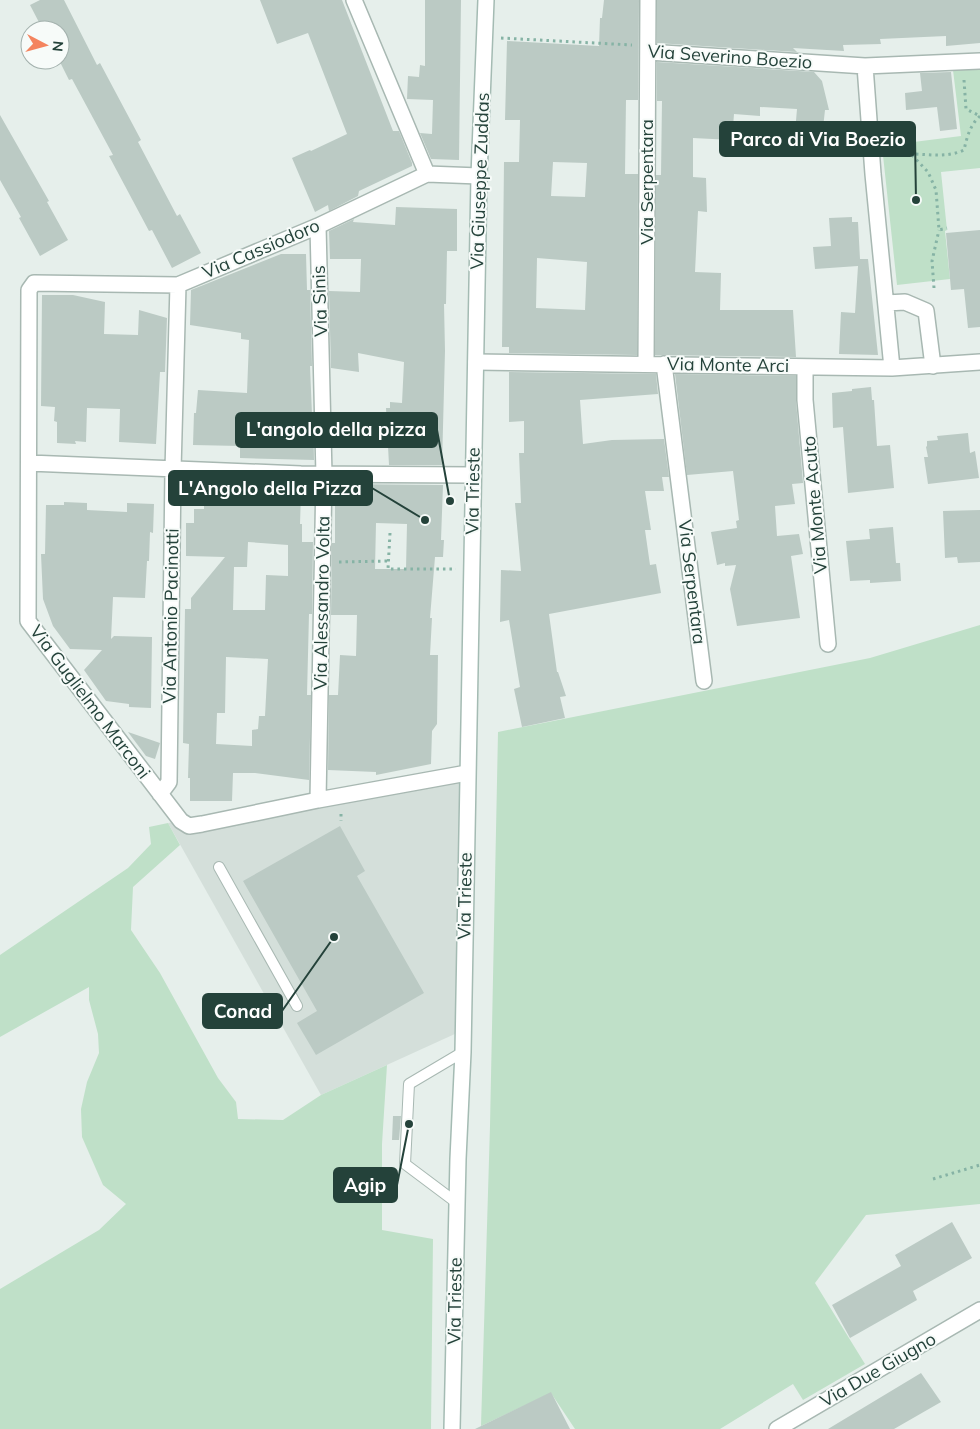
<svg xmlns="http://www.w3.org/2000/svg" width="980" height="1429" font-family="Mulish,sans-serif">
	<style>
		.built { fill: #d4dfda }
		.green { fill: #bfe0c8 }
		.building { fill: #bbcac4; fill-rule: evenodd }
		.lines { fill: none; stroke-linecap: round; stroke-linejoin: round }
		.lane-casing { stroke: #a8b8b2; stroke-width: 12 }
		.street-casing { stroke: #a8b8b2; stroke-width: 18 }
		.secondary-casing { stroke: #a4bbb3; stroke-width: 18 }
		.path { stroke: #86b3a5; stroke-width: 3; stroke-dasharray: 2.5 4; stroke-linecap: butt }
		.lane { stroke: #fff; stroke-width: 10 }
		.street { stroke: #fff; stroke-width: 15 }
		.secondary { stroke: #fff; stroke-width: 15 }
		.labels { text-anchor: middle; stroke-width: 4; stroke-linejoin: round; paint-order: stroke }
		.street-label { font-size: 18px; fill: #24423a; stroke: #f7fbf9 }
		.leader { fill: none; stroke: #24423a; stroke-width: 2 }
		.callout-dot { fill: #24423a; stroke: #f7fbf9; stroke-width: 2 }
		.callout { fill: #24423a; stroke: #24423a; stroke-width: 2 }
		.callout-label { font-size: 19px; text-anchor: middle; font-weight: bold; fill: #fff }
	</style>
	<rect width="100%" height="100%" fill="#e6efeb"/>
	<!-- built -->
	<path class="built" d="M 467,773 L 457,1033 L 321,1095 L 168,823 Z"/>
	<!-- green -->
	<path class="green" d="M 980,68 L 980,168 L 941,172 L 947,230 L 945,231 L 950,279 L 897,285 L 882,146 L 961,136 L 953,70 Z
		M 980,625 L 980,1204 L 866,1215 L 815,1283 L 865,1364 L 803,1400 L 793,1384 L 720,1429 L 575,1429 L 551,1393 L 481,1426 L 490,1126 L 498,732 L 870,658 Z
		M 168,823 L 180,845 L 133,887 L 131,930 L 160,973 L 218,1078 L 236,1102 L 238,1119 L 283,1120 L 321,1095 L 387,1065 L 382,1144 L 382,1230 L 433,1239 L 431,1429 L 0,1429 L 0,1289 L 99,1230 L 126,1204 L 103,1185 L 82,1137 L 81,1109 L 87,1082 L 99,1053 L 98,1034 L 89,1000 L 89,987 L 0,1037 L 0,955 L 128,868 L 151,844 L 149,827 Z"/>
	<!-- building -->
	<path class="building" d="M 40,0 L 64,0 L 97,65 L 100,63 L 141,140 L 138,142 L 177,216 L 180,214 L 201,253 L 172,268 L 152,230 L 149,231 L 109,156 L 113,155 L 72,79 L 69,80 L 59,60 L 60,60 L 60,30 L 43,30 L 30,5 Z
		M 260,0 L 342,0 L 393,131 L 399,131 L 412,163 L 412,166 L 359,191 L 358,196 L 329,211 L 328,205 L 315,212 L 292,158 L 310,150 L 311,151 L 347,134 L 308,33 L 277,44 Z
		M 425,0 L 461,0 L 459,160 L 431,159 L 420,133 L 432,134 L 433,100 L 407,99 L 408,76 L 419,77 L 420,65 L 425,66 Z
		M 604,0 L 639,0 L 638,100 L 626,100 L 625,174 L 638,174 L 637,355 L 509,353 L 509,347 L 502,347 L 504,162 L 519,162 L 520,120 L 505,120 L 507,41 L 599,46 L 600,18 L 602,18 ZM 553,162 L 587,163 L 585,197 L 551,196 ZM 537,258 L 587,262 L 585,310 L 536,308 Z
		M 657,0 L 980,0 L 980,43 L 946,46 L 946,36 L 880,39 L 881,44 L 843,45 L 844,51 L 793,48 L 797,52 L 657,43 Z
		M 657,62 L 814,72 L 822,81 L 829,110 L 825,110 L 821,146 L 794,144 L 797,109 L 760,107 L 760,116 L 734,114 L 732,140 L 693,138 L 693,177 L 706,178 L 707,212 L 698,211 L 695,272 L 721,273 L 720,310 L 793,310 L 796,357 L 655,355 L 656,175 L 661,175 L 662,101 L 657,101 Z
		M 951,72 L 957,129 L 940,131 L 937,107 L 906,110 L 905,93 L 922,91 L 920,73 Z
		M 0,115 L 49,201 L 47,202 L 68,240 L 40,256 L 19,218 L 21,217 L 0,180 Z
		M 396,207 L 457,209 L 457,251 L 447,251 L 446,304 L 444,304 L 445,351 L 442,465 L 389,465 L 386,408 L 390,408 L 390,402 L 402,403 L 404,362 L 358,353 L 359,372 L 331,368 L 329,291 L 360,292 L 361,259 L 330,259 L 329,231 L 354,219 L 353,222 L 395,225 Z
		M 852,217 L 852,222 L 858,222 L 860,259 L 868,259 L 878,355 L 839,354 L 841,312 L 855,313 L 858,266 L 815,269 L 813,247 L 831,246 L 829,218 Z
		M 980,230 L 980,327 L 968,328 L 964,289 L 951,290 L 946,233 Z
		M 281,254 L 306,254 L 307,290 L 310,290 L 312,366 L 310,366 L 312,415 L 313,415 L 314,460 L 240,458 L 240,446 L 193,445 L 194,413 L 196,413 L 198,390 L 247,393 L 249,340 L 241,339 L 241,333 L 190,325 L 191,290 Z
		M 42,295 L 73,295 L 105,302 L 104,334 L 138,335 L 139,310 L 167,318 L 165,372 L 160,372 L 156,444 L 119,442 L 120,409 L 87,408 L 86,442 L 75,441 L 76,444 L 57,443 L 57,422 L 54,421 L 55,407 L 41,406 Z
		M 509,372 L 656,374 L 658,394 L 580,400 L 583,444 L 612,440 L 664,439 L 669,477 L 662,477 L 664,491 L 645,491 L 651,530 L 645,530 L 650,565 L 656,564 L 661,593 L 549,614 L 557,672 L 558,672 L 566,696 L 560,697 L 565,718 L 522,727 L 514,689 L 520,687 L 509,620 L 500,622 L 501,570 L 521,571 L 515,503 L 521,503 L 519,453 L 524,453 L 524,421 L 509,422 Z
		M 675,374 L 796,376 L 796,401 L 803,483 L 792,484 L 795,504 L 775,506 L 777,536 L 799,534 L 803,554 L 791,556 L 800,618 L 737,626 L 730,589 L 736,565 L 725,566 L 725,563 L 717,565 L 711,532 L 737,528 L 736,521 L 739,520 L 733,471 L 687,475 Z
		M 871,387 L 872,400 L 874,400 L 877,446 L 890,445 L 894,488 L 848,493 L 843,427 L 833,428 L 832,393 L 852,391 L 852,389 Z
		M 968,433 L 970,453 L 975,451 L 979,478 L 928,484 L 924,457 L 928,457 L 926,447 L 927,446 L 927,441 L 938,440 L 937,436 Z
		M 335,484 L 443,485 L 441,540 L 444,540 L 443,557 L 435,557 L 430,618 L 432,618 L 430,655 L 438,655 L 437,724 L 432,731 L 431,764 L 376,775 L 376,772 L 328,770 L 329,695 L 338,695 L 340,655 L 356,656 L 357,615 L 331,615 L 332,543 L 335,543 ZM 376,523 L 407,524 L 406,569 L 375,569 Z
		M 207,489 L 301,492 L 300,524 L 302,524 L 302,542 L 313,542 L 312,614 L 309,614 L 307,695 L 311,695 L 309,780 L 255,773 L 233,773 L 232,801 L 190,801 L 190,778 L 188,778 L 189,744 L 183,743 L 185,609 L 191,609 L 191,598 L 225,557 L 186,556 L 186,523 L 194,523 L 194,509 L 204,509 L 204,496 L 207,496 ZM 248,542 L 288,545 L 288,576 L 266,575 L 265,610 L 233,610 L 234,567 L 247,567 ZM 226,657 L 268,659 L 265,716 L 259,716 L 258,729 L 252,730 L 252,746 L 216,744 L 217,713 L 225,713 Z
		M 64,502 L 87,503 L 87,510 L 127,512 L 127,503 L 154,504 L 153,533 L 150,532 L 149,561 L 147,561 L 145,598 L 113,597 L 111,639 L 114,636 L 152,637 L 151,708 L 129,707 L 129,704 L 106,701 L 84,670 L 102,650 L 70,649 L 53,626 L 43,599 L 41,554 L 45,554 L 46,505 L 64,505 Z
		M 980,510 L 980,562 L 958,563 L 957,557 L 945,558 L 943,511 Z
		M 893,527 L 896,563 L 900,563 L 901,581 L 870,583 L 870,580 L 850,581 L 846,541 L 870,539 L 869,529 Z
		M 128,732 L 160,743 L 155,759 L 146,756 Z
		M 340,826 L 365,871 L 357,876 L 424,993 L 316,1055 L 297,1023 L 317,1011 L 243,881 Z
		M 393,1116 L 401,1116 L 399,1140 L 392,1140 Z
		M 952,1222 L 972,1258 L 913,1291 L 917,1300 L 850,1338 L 832,1305 L 901,1266 L 895,1255 Z
		M 921,1373 L 941,1402 L 894,1429 L 828,1429 Z
		M 551,1392 L 570,1429 L 475,1429 Z"/>
	<g class="lines">
		<!-- lane casing -->
		<g class="lane-casing">
			<path id="lane" d="M 219,867 L 297,1006
				M 457,1203 L 405,1164 L 409,1084 L 463,1052"/>
		</g>
		<!-- street casing -->
		<g class="street-casing">
			<path id="street" d="M 354,0 L 427,174
				M 648,52 L 865,66 L 980,61
				M 865,66 L 873,174 L 892,368
				M 318,226 L 324,475 L 318,800
				M 886,303 L 905,302 L 926,311 L 933,366
				M 476,362 L 892,368 L 980,362
				M 646,364 L 648,0
				M 664,364 L 704,681
				M 805,367 L 805,400 L 828,644
				M 29,463 L 301,474 L 473,475
				M 467,773 L 318,800 L 202,824 L 189,826 L 181,821 L 28,621 L 29,290 L 34,283 L 178,285 L 318,226 L 427,174 L 479,176
				M 160,794 L 169,782 L 173,470 L 178,285
				M 777,1429 L 980,1310"/>
		</g>
		<!-- secondary casing -->
		<g class="secondary-casing">
			<path id="secondary" d="M 452,1429 L 458,1159 L 463,1052 L 479,176 L 486,0"/>
		</g>
		<!-- path -->
		<path class="path" d="M 501,38 L 632,45
			M 964,80 L 966,109 L 980,116
			M 890,155 C 915,150 940,161 964,150 C 967,137 970,125 980,116
			M 912,155 L 928,172 L 936,190 L 939,230 L 947,228
			M 934,288 L 932,261 L 939,230
			M 390,533 L 388,569 L 456,569
			M 339,562 L 389,561
			M 341,814 L 341,821
			M 933,1179 L 980,1165"/>
		<!-- lane -->
		<use href="#lane" class="lane"/>
		<!-- street -->
		<use href="#street" class="street"/>
		<!-- secondary -->
		<use href="#secondary" class="secondary"/>
	</g>
	<g class="labels">
		<!-- street labels -->
		<g class="street-label">
			<text transform="translate(730 57) rotate(4)" y="6">Via Severino Boezio</text>
			<text transform="translate(480 181) rotate(-88)" y="6">Via Giuseppe Zuddas</text>
			<text transform="translate(647 182) rotate(-90)" y="6">Via Serpentara</text>
			<text transform="translate(261 249) rotate(-23)" y="6">Via Cassiodoro</text>
			<text transform="translate(320 301) rotate(-92)" y="6">Via Sinis</text>
			<text transform="translate(728 365) rotate(1)" y="6">Via Monte Arci</text>
			<text transform="translate(473 491) rotate(-89)" y="6">Via Trieste</text>
			<text transform="translate(815 505) rotate(-95)" y="6">Via Monte Acuto</text>
			<text transform="translate(692 582) rotate(83)" y="6">Via Serpentara</text>
			<text transform="translate(322 603) rotate(-89)" y="6">Via Alessandro Volta</text>
			<text transform="translate(171 616) rotate(-89)" y="6">Via Antonio Pacinotti</text>
			<text transform="translate(90 702) rotate(53)" y="6">Via Guglielmo Marconi</text>
			<text transform="translate(465 896) rotate(-89)" y="6">Via Trieste</text>
			<text transform="translate(455 1301) rotate(-89)" y="6">Via Trieste</text>
			<text transform="translate(878 1370) rotate(-30)" y="6">Via Due Giugno</text>
		</g>
	</g>
	<!-- callouts -->
	<path class="leader" d="M916 200L915 139M450 501L437 430M425 520L372 488M334 937L282 1011M409 1124L397 1185"/>
	<g class="callout-dot">
		<circle cx="916" cy="200" r="5"/>
		<circle cx="450" cy="501" r="5"/>
		<circle cx="425" cy="520" r="5"/>
		<circle cx="334" cy="937" r="5"/>
		<circle cx="409" cy="1124" r="5"/>
	</g>
	<g class="callout">
		<rect x="720" y="122" width="195" height="34" rx="5"/>
		<rect x="236" y="413" width="201" height="34" rx="5"/>
		<rect x="169" y="471" width="203" height="34" rx="5"/>
		<rect x="203" y="994" width="79" height="34" rx="5"/>
		<rect x="334" y="1168" width="63" height="34" rx="5"/>
	</g>
	<g class="callout-label">
		<text x="818" y="146">Parco di Via Boezio</text>
		<text x="336" y="436">L'angolo della pizza</text>
		<text x="270" y="495">L'Angolo della Pizza</text>
		<text x="243" y="1018">Conad</text>
		<text x="365" y="1192">Agip</text>
	</g>
	<!-- north arrow -->
	<g transform="translate(45 45) rotate(96)"><circle r="24" fill="#f7fbf9" stroke="#a3b1ad"/>
	<path d="M0-4L9 19L0 12L-9 19Z" fill="#f4845f"/>
	<text y="-8" font-size="14" font-weight="bold" text-anchor="middle" fill="#24423a">N</text>
	</g>
</svg>
